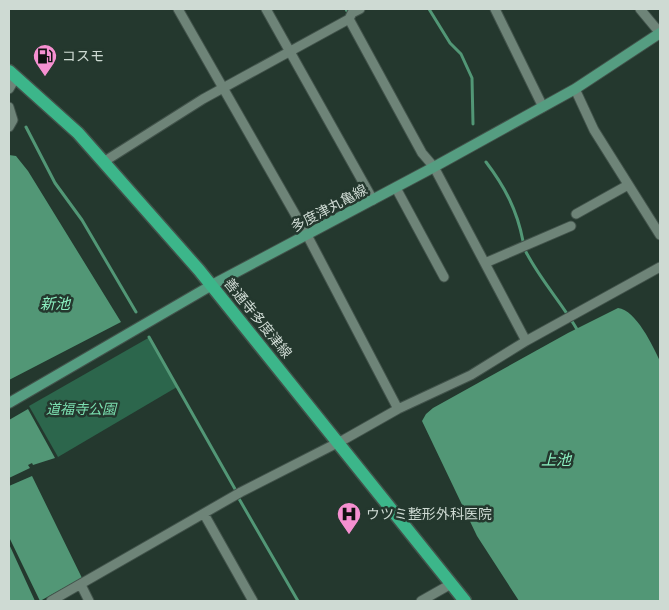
<svg xmlns="http://www.w3.org/2000/svg" width="669" height="610" font-family="Lora,'Noto Sans JP',serif">
	<style>
		.green { fill: #2c664c }
		.water { fill: #529776 }
		.lines { fill: none; stroke-linecap: round; stroke-linejoin: round }
		.stream { stroke: #529776; stroke-width: 3 }
		.street-casing { stroke: #42534b; stroke-width: 11 }
		.secondary-casing { stroke: #42534b; stroke-width: 12 }
		.primary-casing { stroke: #42534b; stroke-width: 15 }
		.street { stroke: #6e8478; stroke-width: 9 }
		.secondary { stroke: #559d81; stroke-width: 10 }
		.primary { stroke: #3cb68a; stroke-width: 12 }
		.labels { text-anchor: middle; stroke-width: 5; stroke-linejoin: round; paint-order: stroke }
		.poi-label { font-size: 14px; fill: #cedad3; stroke: #24382e; text-anchor: start }
		.street-label { font-size: 14px; fill: #cedad3; stroke: #24382e }
		.park-label { font-size: 14px; font-style: italic; fill: #7ce0b1; stroke: #24382e }
		.water-label { font-size: 15px; font-style: italic; fill: #8cf0c1; stroke: #24382e }
	</style>
	<rect width="100%" height="100%" fill="#24382e"/>
	<!-- green -->
	<path class="green" d="M 150,337 L 177,387 L 58,457 L 29,406 Z"/>
	<!-- water -->
	<path class="water" d="M 9,155 L 16,156 L 28,171 L 121,322 L 9,380 Z
		M 618,308 C 636,310 653,346 660,361 L 660,601 L 519,601 L 477,536 L 422,421 L 426,414 L 433,408 L 568,333 Z
		M 28,409 L 55,458 L 33,465 L 32,463 L 28,465 L 30,468 L 9,478 L 9,420 Z
		M 32,476 L 82,578 L 40,601 L 9,537 L 9,486 Z
		M 9,544 L 35,601 L 9,601 Z"/>
	<g class="lines">
		<!-- stream -->
		<path class="stream" d="M 346,9 L 347,11 L 350,9
			M 429,9 L 450,43 L 461,54 L 472,78 L 473,124
			M 26,127 L 55,183 L 82,220 L 136,312
			M 486,162 C 505,187 517,210 523,241
			M 526,252 C 541,281 562,303 578,331
			M 149,337 L 235,489
			M 238,497 L 298,601"/>
		<!-- street casing -->
		<g class="street-casing">
			<path id="street" d="M 178,9 L 307,235 L 398,409
				M 266,9 L 373,200
				M 495,9 L 543,107
				M 640,9 L 660,33
				M 349,19 L 422,153 L 434,167 L 526,341
				M 9,89 L 16,77
				M 575,89 L 594,130 L 660,235
				M 9,107 L 13,120 L 9,127
				M 105,161 L 203,99 L 349,19 L 352,13 L 360,9
				M 396,188 L 444,277
				M 576,214 L 628,185
				M 485,263 L 571,226
				M 204,514 L 253,601
				M 81,585 L 89,601
				M 51,601 L 241,492 L 345,439 L 398,409 L 471,375 L 526,341 L 660,267
				M 421,601 L 451,584"/>
		</g>
		<!-- secondary casing -->
		<g class="secondary-casing">
			<path id="secondary" d="M 9,403 L 212,285 L 434,167 L 575,89 L 660,33"/>
		</g>
		<!-- primary casing -->
		<g class="primary-casing">
			<path id="primary" d="M 9,71 L 78,133 L 199,270 L 465,601"/>
		</g>
		<!-- street -->
		<use href="#street" class="street"/>
		<!-- secondary -->
		<use href="#secondary" class="secondary"/>
		<!-- primary -->
		<use href="#primary" class="primary"/>
	</g>
	<!-- icons -->
	<defs>
		<g id="fuel-pin" transform="scale(1.25)"><path d="M0 17L-7.5 6A9.5 9.5 0 1 1 7.5 6Z" fill="#f690d1" stroke="#24382e"/><path d="M-5.5-6h7V0h2V4h1.3V-2.5L3-4.5l.8-.8L6-3V5H2.5V1h-1V6h-7ZM-4.2-4.7v3.2H.2V-4.7Z" fill="#111"/></g>
		<g id="hospital-pin" transform="scale(1.25)"><path d="M0 17L-7.5 6A9.5 9.5 0 1 1 7.5 6Z" fill="#f690d1" stroke="#24382e"/><path d="M-5-5h3v3.5h4V-5h3V5h-3V1.5h-4V5h-3Z" fill="#111"/></g>
	</defs>
	<g fill-rule="evenodd">
		<use href="#fuel-pin" x="45" y="56"/>
		<use href="#hospital-pin" x="349" y="514"/>
	</g>
	<g class="labels">
		<!-- poi labels -->
		<g class="poi-label">
			<text x="62" y="61">コスモ</text>
			<text x="366" y="519">ウツミ整形外科医院</text>
		</g>
		<!-- street labels -->
		<g class="street-label">
			<text transform="translate(329 208) rotate(-28)" y="5">多度津丸亀線</text>
			<text transform="translate(258 318) rotate(51)" y="5">善通寺多度津線</text>
		</g>
		<!-- park labels -->
		<g class="park-label">
			<text x="81" y="414">道福寺公園</text>
		</g>
		<!-- water labels -->
		<g class="water-label">
			<text x="55" y="309">新池</text>
			<text x="556" y="465">上池</text>
		</g>
	</g>
	<!-- border -->
	<rect width="669" height="610" fill="none" stroke="#cedad3" stroke-width="20"/>
</svg>
